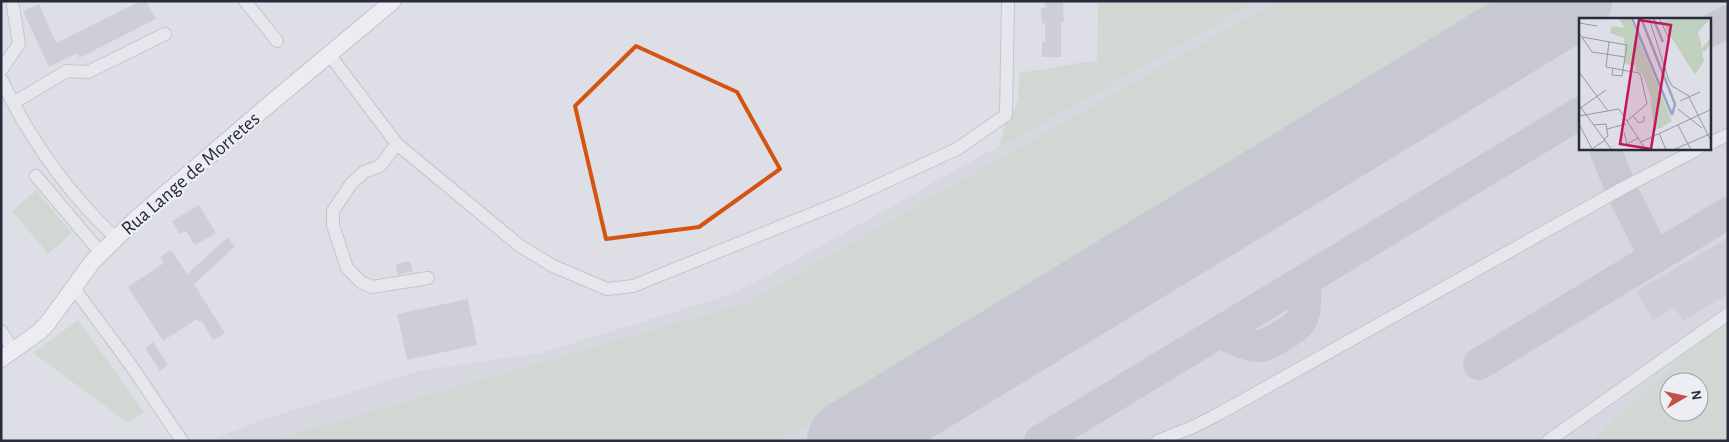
<svg xmlns="http://www.w3.org/2000/svg" width="1729" height="442" font-family="'Alegreya Sans',sans-serif">
	<style>
		.built { fill: #ccced8; fill-rule: evenodd }
		.green { fill: #c0d0bf; fill-rule: evenodd }
		.lines { fill: none; stroke-linecap: round; stroke-linejoin: round }
		.taxiway { stroke: #abaeba; stroke-width: 32 }
		.runway { stroke: #abaeba; stroke-width: 82 }
		.building { fill: #b8bac6 }
		.minor-casing { stroke: #a4a5b0; stroke-width: 14 }
		.major-casing { stroke: #9ea1b1; stroke-width: 18 }
		.minor { stroke: #f0f1f5; stroke-width: 12 }
		.major { stroke: #fff; stroke-width: 16 }
		.marked { fill: none; stroke: #d55411; stroke-width: 4; stroke-linejoin: round }
		.labels { text-anchor: middle; stroke-width: 4.5; stroke-linejoin: round; paint-order: stroke }
		.street-label { font-size: 20px; fill: #282b3c; stroke: #edeef4 }
		.inset-river { fill: none; stroke: #9aa6c5; stroke-width: 2.5 }
		.inset-road { fill: none; stroke: #9597a2; stroke-width: 1 }
		.view { fill: #c2185b; fill-opacity: 0.15; stroke: #c2185b; stroke-width: 2.5 }
		.inset-edge { fill: none; stroke: #282b3c; stroke-width: 2.5 }
	</style>
	<rect width="100%" height="100%" fill="#dedfe6"/>
	<!-- built -->
	<path class="built" d="M 1257,1 L 1728,1 L 1728,320 L 1692,347 L 1591,441 L 208,441 L 262,420 L 419,371 L 541,353 L 729,295 L 769,275 ZM 1580,19 L 1710,19 L 1710,149 L 1580,149 Z"/>
	<!-- green -->
	<path class="green" d="M 1098,1 L 1257,1 L 999,148 L 1005,124 L 1013,113 L 1018,99 L 1019,73 L 1097,60 Z
		M 1277,1 L 1512,1 L 780,441 L 270,441 L 747,303 Z
		M 36,190 L 72,233 L 48,254 L 12,211 Z
		M 78,320 L 144,412 L 128,423 L 33,353 Z
		M 1728,320 L 1728,441 L 1591,441 L 1692,347 ZM 1669,382 L 1699,382 L 1699,412 L 1669,412 Z"/>
	<g class="lines">
		<!-- taxiway -->
		<path class="taxiway" d="M 1710,31 L 1728,21
			M 1605,149 L 1621,189 L 1655,257
			M 1219,333 C 1232,336 1246,347 1260,346 C 1267,346 1295,329 1300,322 C 1306,314 1305,301 1305,291 L 1291,289
			M 1479,364 L 1728,213
			M 1040,441 L 1580,113"/>
		<!-- runway -->
		<path class="runway" d="M 848,441 L 1571,1"/>
	</g>
	<!-- building -->
	<path class="building" d="M 141,1 L 146,1 L 156,19 L 79,58 L 77,53 L 49,67 L 23,11 L 39,4 L 56,43 Z
		M 1045,1 L 1063,1 L 1064,22 L 1061,22 L 1061,57 L 1042,57 L 1042,42 L 1045,42 L 1045,23 L 1042,23 L 1041,8 L 1045,8 Z
		M 199,205 L 216,233 L 195,245 L 186,231 L 180,234 L 172,221 Z
		M 228,237 L 235,247 L 227,252 L 228,253 L 194,284 L 225,333 L 213,340 L 201,320 L 199,322 L 197,319 L 163,341 L 128,287 L 164,263 L 160,257 L 171,250 L 187,274 Z
		M 1728,238 L 1728,294 L 1683,321 L 1675,307 L 1653,320 L 1636,291 Z
		M 410,261 L 413,271 L 398,275 L 396,264 Z
		M 468,299 L 477,345 L 407,360 L 397,314 Z
		M 153,342 L 168,365 L 160,371 L 145,348 Z"/>
	<g class="lines">
		<!-- minor casing -->
		<g class="minor-casing">
			<path id="minor" d="M 245,1 L 277,41
				M 329,54 L 397,144 L 520,246 L 553,266 L 607,289 L 633,286 L 844,201 L 957,149 L 1006,115 L 1008,1
				M 1,70 L 19,44 L 13,6
				M 1,79 L 13,103
				M 1710,143 L 1728,135
				M 397,144 L 380,166 L 364,172 L 351,184 L 333,211 L 333,225 L 347,268 L 361,282 L 372,287 L 428,278
				M 36,176 L 101,253
				M 116,238 C 74,199 40,153 13,103 L 67,71 L 88,72 L 165,34
				M 73,287 L 130,364 L 182,441
				M 1,331 L 14,351
				M 1158,441 L 1195,426 L 1222,412 L 1621,189 L 1698,149
				M 1548,441 L 1728,314"/>
		</g>
		<!-- major casing -->
		<g class="major-casing">
			<path id="major" d="M 1,359 L 39,332 L 47,324 L 93,261 L 137,218 L 265,108 L 393,1"/>
		</g>
		<!-- minor -->
		<use href="#minor" class="minor"/>
		<!-- major -->
		<use href="#major" class="major"/>
	</g>
	<!-- marked area -->
	<path d="M0 0H1729V442H0ZM 636,46 L 737,92 L 780,169 L 699,227 L 606,239 L 575,106 Z" fill="#dedfe6" fill-opacity=".55" fill-rule="evenodd"/>
	<path class="marked" d="M 636,46 L 737,92 L 780,169 L 699,227 L 606,239 L 575,106 Z"/>
	<g class="labels">
		<!-- street labels -->
		<g class="street-label">
			<text transform="translate(190 173) rotate(-41)" y="7">Rua Lange de Morretes</text>
		</g>
	</g>
	<!-- overview -->
	<g transform="translate(1579 18)">
		<rect width="132" height="132" fill="#dedfe6"/>
		<path d="M 39,0 L 51,0 L 93,103 L 82,110 L 75,112 L 71,76 L 63,56 L 57,53 L 57,48 L 46,46 L 45,20 L 31,15 L 33,8 L 46,10 ZM 102,0 L 132,0 L 119,14 L 123,30 L 132,20 L 132,26 L 125,34 L 123,31 L 125,43 L 116,57 L 82,3 Z" fill="#c0d0bf"/>
		<path class="inset-river" d="M 53,0 L 93,97M 62,0 L 96,86 L 93,97M 74,0 L 84,24"/>
		<path class="inset-road" d="M 70,0 L 89,60 L 93,68 L 110,78M 80,0 L 91,23M 0,5 L 18,8M 0,15 L 13,34 L 46,39M 3,19 L 48,27 L 43,58 L 33,57 L 34,50M 27,49 L 60,55 L 62,59 L 68,86 L 48,103M 27,49 L 30,24M 0,54 L 29,93M 110,79 L 133,125M 101,83 L 121,74M 0,87 L 33,132M 0,91 L 27,72M 99,91 L 123,110M 0,98 L 40,91 L 67,132M 55,99 L 60,105 L 65,103 L 65,98M 0,106 L 13,131 L 26,122M 15,107 L 27,106 L 29,118 L 25,121M 99,107 L 112,132M 28,111 L 47,106M 45,114 L 48,126 L 59,120M 80,115 L 87,132M 62,124 L 133,91M 94,132 L 133,115"/>
		<path class="view" d="M 60,2 L 92,7 L 72,131 L 41,126 Z"/>
		<rect width="132" height="132" class="inset-edge"/>
	</g>
	<!-- border -->
	<rect width="1729" height="442" fill="none" stroke="#282b3c" stroke-width="5"/>
	<!-- north arrow -->
	<g transform="translate(1684 397) rotate(81)"><circle r="24" fill="#edeef4" stroke="#9ea0aa"/>
	<path d="M0-4L9 19L0 12L-9 19Z" fill="#c55049"/>
	<text y="-8" font-size="14" font-weight="bold" text-anchor="middle" fill="#282b3c">N</text>
	</g>
</svg>
